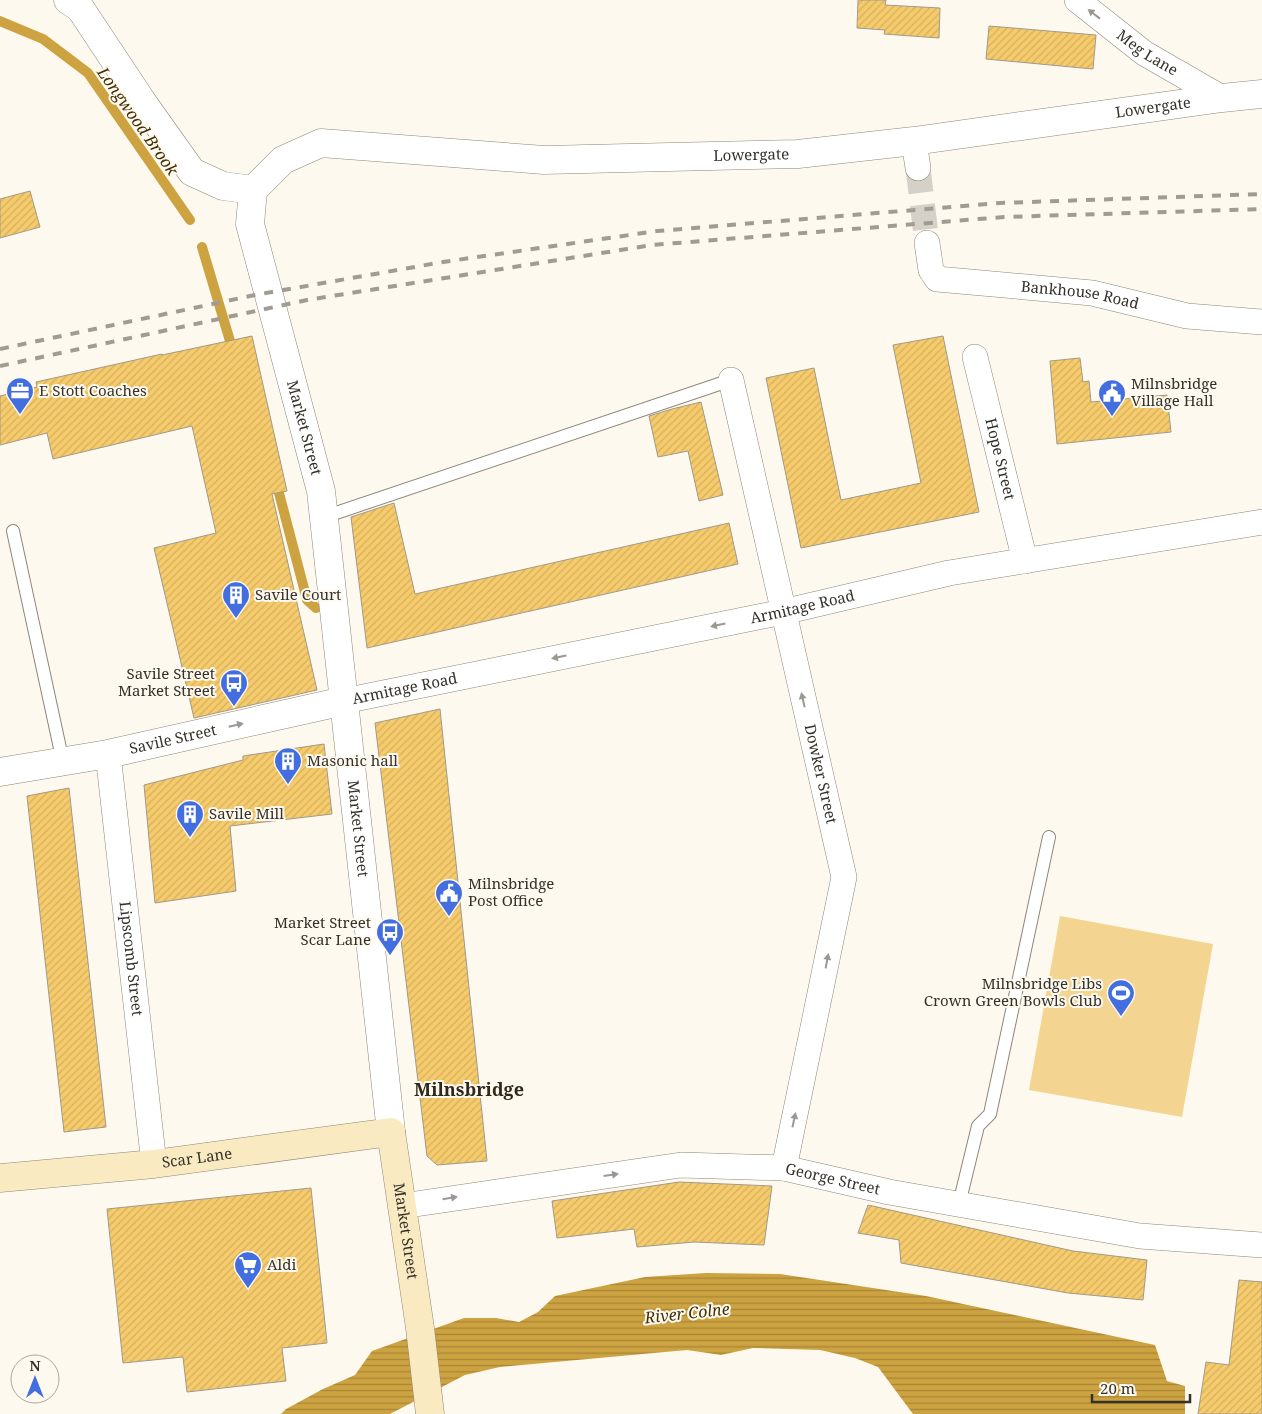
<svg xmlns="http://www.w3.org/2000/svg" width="1262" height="1414" font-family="'Noto Serif',serif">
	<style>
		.green { fill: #f3d491 }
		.water { fill: url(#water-rules) }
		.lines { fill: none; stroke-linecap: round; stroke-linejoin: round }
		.stream { stroke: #cda341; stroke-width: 10 }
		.building { fill: url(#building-hatch); stroke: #a19a8a }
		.minor-tunnel { stroke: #d6d1c8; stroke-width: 25; stroke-dasharray: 25 12; stroke-linecap: butt }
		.service-casing { stroke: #8e8778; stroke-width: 14 }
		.minor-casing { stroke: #8e8778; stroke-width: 26 }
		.tertiary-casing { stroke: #8e8778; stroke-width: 29 }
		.secondary-casing { stroke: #8e8778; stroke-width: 29 }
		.service { stroke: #fff; stroke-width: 12 }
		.minor { stroke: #fff; stroke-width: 25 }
		.tertiary { stroke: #fff; stroke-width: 28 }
		.secondary { stroke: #faeac1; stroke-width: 28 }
		.rail { stroke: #a09c93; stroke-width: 4; stroke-dasharray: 9 9; stroke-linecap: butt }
		.oneway { fill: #9a9894 }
		.labels { text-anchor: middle; stroke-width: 4; stroke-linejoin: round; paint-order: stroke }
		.street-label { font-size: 15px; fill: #34312a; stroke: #fef9ef }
		.poi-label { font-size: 15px; fill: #34312a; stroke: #fef9ef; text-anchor: start }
		.water-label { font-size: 16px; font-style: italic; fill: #402f04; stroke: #fef9ef }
		.quarter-label { font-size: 18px; font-weight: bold; fill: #2f291c; stroke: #fef9ef }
	</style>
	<defs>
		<pattern id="water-rules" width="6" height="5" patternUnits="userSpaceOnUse" patternTransform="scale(1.25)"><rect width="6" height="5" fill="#cda341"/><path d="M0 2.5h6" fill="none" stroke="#a78537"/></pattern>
		<pattern id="building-hatch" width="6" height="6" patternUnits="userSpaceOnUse" patternTransform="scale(1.25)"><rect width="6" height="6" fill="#f6cb6c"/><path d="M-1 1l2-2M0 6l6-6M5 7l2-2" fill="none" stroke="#d4af5e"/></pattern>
	</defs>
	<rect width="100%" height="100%" fill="#fef9ef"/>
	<!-- green -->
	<path class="green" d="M 1060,916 L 1213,944 L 1182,1117 L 1029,1090 Z"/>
	<!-- water -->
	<path class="water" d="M 706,1273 L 780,1274 L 926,1296 L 1155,1345 L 1167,1381 L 1185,1386 L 1185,1414 L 913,1414 L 878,1367 L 855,1358 L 820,1350 L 753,1348 L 721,1355 L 687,1350 L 500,1367 L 465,1375 L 390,1414 L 281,1414 L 286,1409 L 323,1389 L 355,1375 L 372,1351 L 464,1318 L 496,1318 L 519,1322 L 538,1312 L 555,1296 L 645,1277 Z"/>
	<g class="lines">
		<!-- stream -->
		<path class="stream" d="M 0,21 L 43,39 L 88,73 L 190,220
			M 202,247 L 230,341
			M 279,493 L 307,600 L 316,608"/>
	</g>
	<!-- building -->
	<path class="building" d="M 858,0 L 886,0 L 885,5 L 940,8 L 939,38 L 884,34 L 885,30 L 857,28 Z
		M 989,26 L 1096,35 L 1093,69 L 986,59 Z
		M 30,191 L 40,227 L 0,238 L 0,199 Z
		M 252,336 L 287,491 L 272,494 L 317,690 L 194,718 L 154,548 L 216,533 L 192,426 L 53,459 L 47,433 L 0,445 L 0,396 L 37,387 L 36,382 L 162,354 L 162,355 Z
		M 943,336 L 979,512 L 801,548 L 766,378 L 814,368 L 841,500 L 921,483 L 893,345 Z
		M 1080,358 L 1083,382 L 1089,381 L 1091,402 L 1167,395 L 1171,432 L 1057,444 L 1050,361 Z
		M 701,402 L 723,495 L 699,501 L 688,451 L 658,457 L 649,416 L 672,409 Z
		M 394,503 L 415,594 L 729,523 L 738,564 L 367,648 L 351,517 Z
		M 440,709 L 487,1161 L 437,1165 L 427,1156 L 375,723 Z
		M 324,744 L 332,814 L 230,826 L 236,891 L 155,903 L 144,785 L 243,760 L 243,756 Z
		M 69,788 L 106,1127 L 64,1132 L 27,796 Z
		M 679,1182 L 772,1186 L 764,1245 L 694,1242 L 637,1247 L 634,1229 L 557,1238 L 552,1201 Z
		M 311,1188 L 327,1343 L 282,1348 L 286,1381 L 187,1392 L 183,1357 L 123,1363 L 107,1209 Z
		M 868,1205 L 1073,1251 L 1147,1260 L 1143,1300 L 1068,1293 L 901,1263 L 899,1240 L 858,1233 Z
		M 1239,1280 L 1262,1282 L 1262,1414 L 1198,1414 L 1206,1362 L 1229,1365 Z"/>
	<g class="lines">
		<!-- minor-tunnel -->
		<path class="minor-tunnel" d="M 918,168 L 927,243"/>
		<!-- service casing -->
		<g class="service-casing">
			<path id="service" d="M 324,517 L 731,380
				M 13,531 L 63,762
				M 959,1204 L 978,1126 L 990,1114 L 1049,837"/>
		</g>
		<!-- minor casing -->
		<g class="minor-casing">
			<g id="minor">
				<path id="s1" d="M 1077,0 L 1144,53 L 1222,98"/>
				<path d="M 914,141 L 918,168"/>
				<path id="s2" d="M 927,243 L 931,270 L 937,279 L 1092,293 L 1187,316 L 1262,322"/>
				<path id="s3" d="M 975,357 L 1025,561"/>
				<path id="s4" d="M 731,380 L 844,877 L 784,1168"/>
				<path id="s5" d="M 344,701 L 783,612 L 949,573 L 1262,522"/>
				<path id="s6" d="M 108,754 L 154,1164"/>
				<path id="s7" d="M 402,1206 L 681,1165 L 784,1168 L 889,1192 L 1140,1236 L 1262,1245"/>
			</g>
		</g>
		<!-- tertiary casing -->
		<g class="tertiary-casing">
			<g id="tertiary">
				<path d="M 68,0 L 80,8 L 143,103 L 192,172 L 223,186 L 253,190"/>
				<path id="s8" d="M 253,190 L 283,160 L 321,143 L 544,160 L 798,154 L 914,141 L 1222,98 L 1262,94"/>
				<path id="s9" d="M 253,190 L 250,224 L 321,491 L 391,1132"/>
				<path id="s10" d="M 0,772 L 108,754 L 344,701"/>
			</g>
		</g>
		<!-- secondary casing -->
		<g class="secondary-casing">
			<g id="secondary">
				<path id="s11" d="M 0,1178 L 154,1164 L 391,1132 L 420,1328 L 430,1414"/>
			</g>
		</g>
		<!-- service -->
		<use href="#service" class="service"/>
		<!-- minor -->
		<use href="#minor" class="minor"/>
		<!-- tertiary -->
		<use href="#tertiary" class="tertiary"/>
		<!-- secondary -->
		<use href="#secondary" class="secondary"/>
		<!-- rail -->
		<path class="rail" d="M 0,349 L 255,295 L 443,262 L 657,231 L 1000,203 L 1262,194
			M 0,366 L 307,300 L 652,245 L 1004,217 L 1262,209"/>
	</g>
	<!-- one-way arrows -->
	<defs><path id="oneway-solid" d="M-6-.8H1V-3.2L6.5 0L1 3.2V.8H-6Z" transform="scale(1.25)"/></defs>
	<g class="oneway">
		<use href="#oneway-solid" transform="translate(1094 14) rotate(-142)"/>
		<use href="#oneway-solid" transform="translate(718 625) rotate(168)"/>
		<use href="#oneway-solid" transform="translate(559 657) rotate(168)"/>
		<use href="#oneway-solid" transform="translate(803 700) rotate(-103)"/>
		<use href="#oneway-solid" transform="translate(236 725) rotate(-13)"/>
		<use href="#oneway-solid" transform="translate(827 961) rotate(-79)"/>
		<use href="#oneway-solid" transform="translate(794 1120) rotate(-78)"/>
		<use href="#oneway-solid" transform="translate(611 1175) rotate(-8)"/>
		<use href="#oneway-solid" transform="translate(450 1198) rotate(-9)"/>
	</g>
	<!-- icons -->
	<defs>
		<g id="office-pin" transform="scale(1.4375)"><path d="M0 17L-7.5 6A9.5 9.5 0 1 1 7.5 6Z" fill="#436edf" stroke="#fef9ef"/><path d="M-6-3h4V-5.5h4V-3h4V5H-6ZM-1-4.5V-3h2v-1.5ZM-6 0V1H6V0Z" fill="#fff"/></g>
		<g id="civic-pin" transform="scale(1.4375)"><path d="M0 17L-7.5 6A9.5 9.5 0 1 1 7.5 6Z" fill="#436edf" stroke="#fef9ef"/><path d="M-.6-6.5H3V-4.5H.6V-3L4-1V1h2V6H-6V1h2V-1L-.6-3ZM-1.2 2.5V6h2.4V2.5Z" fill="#fff"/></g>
		<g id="building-pin" transform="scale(1.4375)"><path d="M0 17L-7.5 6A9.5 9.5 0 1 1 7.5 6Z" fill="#436edf" stroke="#fef9ef"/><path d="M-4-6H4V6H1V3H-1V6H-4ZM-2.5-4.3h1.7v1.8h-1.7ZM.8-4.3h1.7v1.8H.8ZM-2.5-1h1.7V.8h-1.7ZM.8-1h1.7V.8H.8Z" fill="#fff"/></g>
		<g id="bus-pin" transform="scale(1.4375)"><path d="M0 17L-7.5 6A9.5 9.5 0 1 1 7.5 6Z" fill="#436edf" stroke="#fef9ef"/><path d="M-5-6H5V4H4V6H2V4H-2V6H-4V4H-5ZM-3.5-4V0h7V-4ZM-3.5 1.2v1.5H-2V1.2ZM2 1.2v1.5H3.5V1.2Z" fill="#fff"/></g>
		<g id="stadium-pin" transform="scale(1.4375)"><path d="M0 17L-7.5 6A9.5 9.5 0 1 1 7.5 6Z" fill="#436edf" stroke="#fef9ef"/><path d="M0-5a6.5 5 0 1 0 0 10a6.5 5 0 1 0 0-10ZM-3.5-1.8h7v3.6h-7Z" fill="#fff"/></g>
		<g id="supermarket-pin" transform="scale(1.4375)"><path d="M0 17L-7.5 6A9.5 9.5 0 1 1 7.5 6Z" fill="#436edf" stroke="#fef9ef"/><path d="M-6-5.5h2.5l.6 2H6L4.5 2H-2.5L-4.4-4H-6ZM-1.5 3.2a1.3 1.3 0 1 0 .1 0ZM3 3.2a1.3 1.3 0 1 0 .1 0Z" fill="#fff"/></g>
	</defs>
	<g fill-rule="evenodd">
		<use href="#office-pin" x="20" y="391"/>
		<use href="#civic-pin" x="1112" y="393"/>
		<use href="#building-pin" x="236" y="595"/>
		<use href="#bus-pin" x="234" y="683"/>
		<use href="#building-pin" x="288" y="761"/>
		<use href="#building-pin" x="190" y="814"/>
		<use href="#civic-pin" x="449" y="893"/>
		<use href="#bus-pin" x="390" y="932"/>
		<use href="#stadium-pin" x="1121" y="993"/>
		<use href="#supermarket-pin" x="248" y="1265"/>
	</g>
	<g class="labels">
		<!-- street labels -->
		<g class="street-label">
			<text dy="5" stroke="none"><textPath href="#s1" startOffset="88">Meg Lane</textPath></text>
			<text dy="5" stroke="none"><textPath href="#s8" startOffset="920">Lowergate</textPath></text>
			<text dy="5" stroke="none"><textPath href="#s8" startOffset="515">Lowergate</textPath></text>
			<text dy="5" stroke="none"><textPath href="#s2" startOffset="182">Bankhouse Road</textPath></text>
			<text dy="5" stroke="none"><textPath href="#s9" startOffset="245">Market Street</textPath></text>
			<text dy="5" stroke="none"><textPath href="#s3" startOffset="105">Hope Street</textPath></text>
			<text dy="5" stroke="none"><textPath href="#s5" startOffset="468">Armitage Road</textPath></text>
			<text dy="5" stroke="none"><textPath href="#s5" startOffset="62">Armitage Road</textPath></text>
			<text dy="5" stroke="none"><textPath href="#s10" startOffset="176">Savile Street</textPath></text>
			<text dy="5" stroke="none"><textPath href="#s4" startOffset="404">Dowker Street</textPath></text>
			<text dy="5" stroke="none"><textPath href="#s9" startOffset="650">Market Street</textPath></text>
			<text dy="5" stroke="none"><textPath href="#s6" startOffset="206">Lipscomb Street</textPath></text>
			<text dy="5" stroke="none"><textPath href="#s11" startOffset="198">Scar Lane</textPath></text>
			<text dy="5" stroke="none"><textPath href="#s7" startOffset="435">George Street</textPath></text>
			<text dy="5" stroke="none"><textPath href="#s11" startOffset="494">Market Street</textPath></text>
		</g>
		<!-- poi labels -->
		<g class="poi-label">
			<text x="1131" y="389">Milnsbridge<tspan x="1131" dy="17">Village Hall</tspan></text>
			<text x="39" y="396">E Stott Coaches</text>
			<text x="255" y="600">Savile Court</text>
			<text x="215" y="679" text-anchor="end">Savile Street<tspan x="215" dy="17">Market Street</tspan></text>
			<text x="307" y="766">Masonic hall</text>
			<text x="209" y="819">Savile Mill</text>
			<text x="468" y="889">Milnsbridge<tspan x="468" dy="17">Post Office</tspan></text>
			<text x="371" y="928" text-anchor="end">Market Street<tspan x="371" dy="17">Scar Lane</tspan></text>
			<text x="1102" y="989" text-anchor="end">Milnsbridge Libs<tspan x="1102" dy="17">Crown Green Bowls Club</tspan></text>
			<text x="267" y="1270">Aldi</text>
		</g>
		<!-- water labels -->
		<g class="water-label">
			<text transform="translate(138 121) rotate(55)" y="6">Longwood Brook</text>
			<text transform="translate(687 1313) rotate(-6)" y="6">River Colne</text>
		</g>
		<!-- quarter labels -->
		<g class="quarter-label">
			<text x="469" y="1096">Milnsbridge</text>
		</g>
	</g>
	<!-- north arrow -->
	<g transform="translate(35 1379)"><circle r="24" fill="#fef9ef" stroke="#ada9a0"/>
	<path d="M0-4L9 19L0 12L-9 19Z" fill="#436edf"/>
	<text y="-8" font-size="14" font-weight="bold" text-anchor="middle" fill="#34312a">N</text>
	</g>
	<!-- scale -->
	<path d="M1092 1394v8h98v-8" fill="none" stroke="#34312a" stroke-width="2.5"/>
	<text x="1100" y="1394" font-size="15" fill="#34312a" stroke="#fef9ef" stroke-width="4" paint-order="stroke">20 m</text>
</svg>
